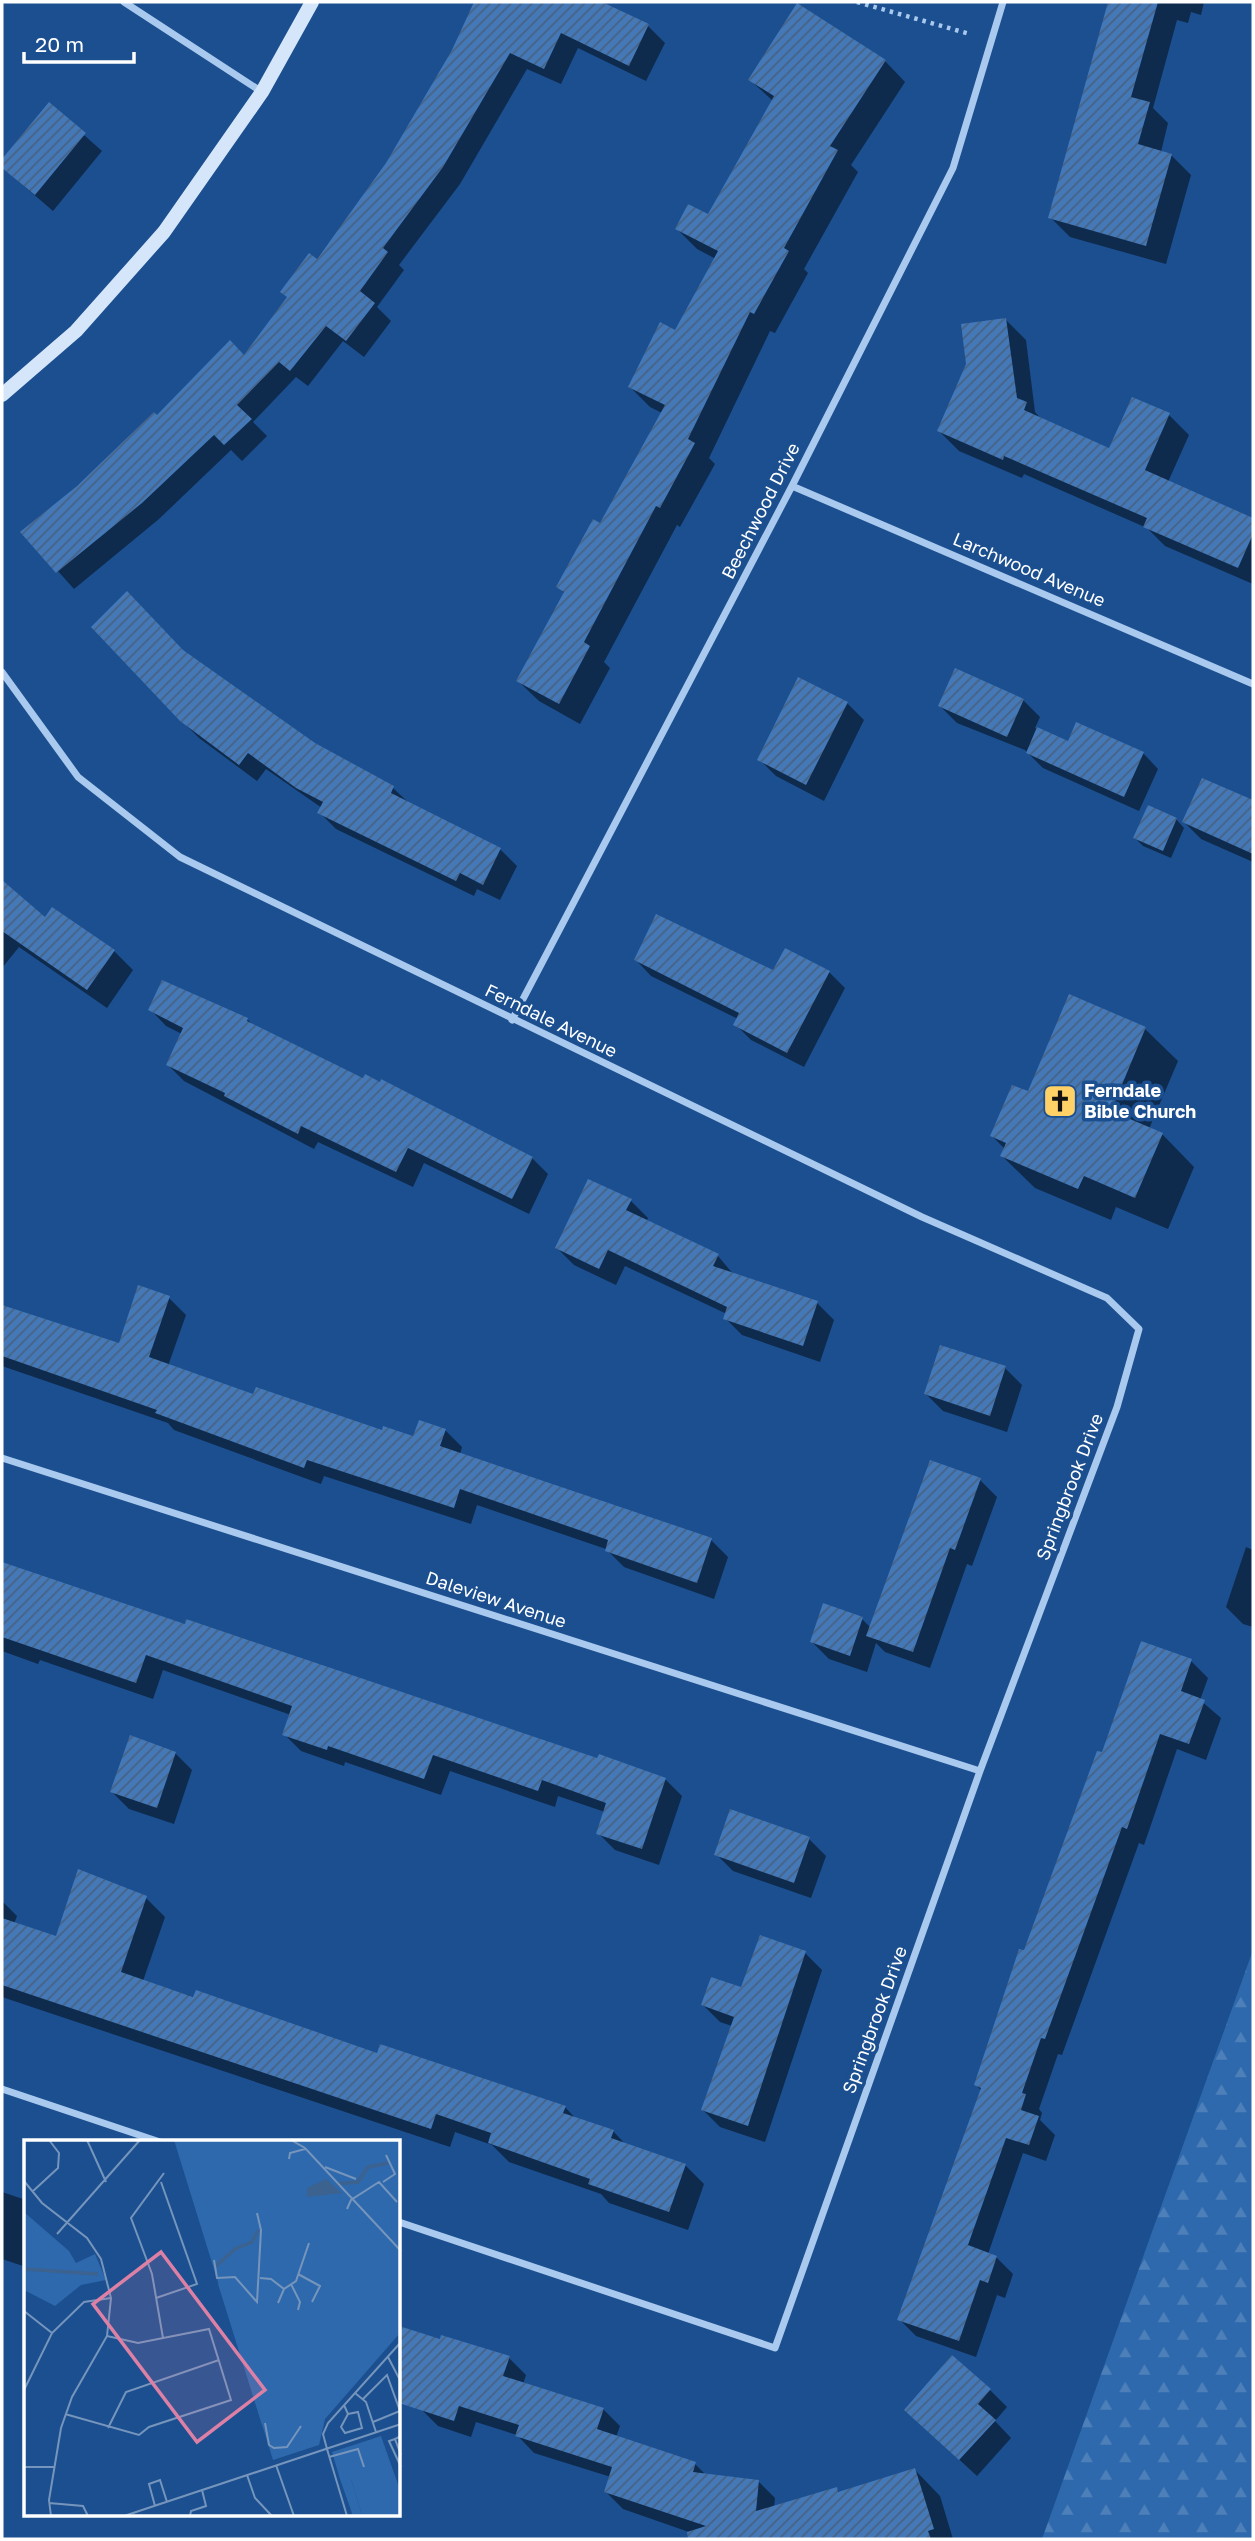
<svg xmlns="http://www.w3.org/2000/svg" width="1255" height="2541" font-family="'Golos Text',sans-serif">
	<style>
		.forest { fill: url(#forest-firs) }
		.shadow { fill: #0007 }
		.building { fill: url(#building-hatch) }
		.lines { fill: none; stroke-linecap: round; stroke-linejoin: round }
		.path { stroke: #a9c9ee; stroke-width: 4.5; stroke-dasharray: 3.5 5; stroke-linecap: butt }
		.street { stroke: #a9c9ee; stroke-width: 7 }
		.secondary { stroke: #d6e6fa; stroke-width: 14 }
		.labels { text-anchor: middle; stroke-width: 7; stroke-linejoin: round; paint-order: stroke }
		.street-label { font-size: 18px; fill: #fff; stroke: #1b4f8f }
		.poi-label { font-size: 18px; font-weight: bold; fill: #fff; stroke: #1b4f8f; text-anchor: start }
		.inset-river { fill: none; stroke: #3c6290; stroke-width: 3.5 }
		.inset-road { fill: none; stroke: #7695bc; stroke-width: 2 }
		.view { fill: #dd80a5; fill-opacity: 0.15; stroke: #dd80a5; stroke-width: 3.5 }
		.inset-edge { fill: none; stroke: #fff; stroke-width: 3.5 }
	</style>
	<defs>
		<pattern id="forest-firs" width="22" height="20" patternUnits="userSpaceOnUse" patternTransform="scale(1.75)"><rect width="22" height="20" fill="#2e69ad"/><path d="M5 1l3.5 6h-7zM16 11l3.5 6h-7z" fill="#4d80b9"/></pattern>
		<pattern id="building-hatch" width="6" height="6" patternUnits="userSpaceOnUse" patternTransform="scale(1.75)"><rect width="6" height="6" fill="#4478b7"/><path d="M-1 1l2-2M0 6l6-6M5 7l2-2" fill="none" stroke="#486282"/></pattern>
	</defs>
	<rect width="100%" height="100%" fill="#1b4f8f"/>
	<!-- forest -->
	<path class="forest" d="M 1253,1950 L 1253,2537 L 1042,2539 Z"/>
	<!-- shadow -->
	<path class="shadow" d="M 476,2 L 511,2 L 521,6 L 523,2 L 598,2 L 648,26 L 665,43 L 646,81 L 578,48 L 561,84 L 527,69 L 460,184 L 399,265 L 404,270 L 377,307 L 391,321 L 364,357 L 343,341 L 308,386 L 296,377 L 253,422 L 267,436 L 242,461 L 231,450 L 159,519 L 74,589 L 23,532 L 157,418 L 244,357 L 387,164 L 453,51 Z
		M 1111,2 L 1204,2 L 1201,15 L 1191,12 L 1188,23 L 1177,20 L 1153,108 L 1168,123 L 1161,152 L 1171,155 L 1191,175 L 1166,264 L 1070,237 L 1050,217 Z
		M 885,61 L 905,82 L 851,165 L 858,172 L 804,269 L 808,273 L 775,333 L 770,331 L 709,458 L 715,464 L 680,527 L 677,525 L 604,662 L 610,668 L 580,724 L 539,701 L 518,681 L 565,594 L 559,587 L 601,525 L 662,413 L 650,407 L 630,387 L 676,332 L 716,259 L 697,249 L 677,229 L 709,217 L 773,101 L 750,80 Z
		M 49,104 L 102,151 L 53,211 L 2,167 L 2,162 Z
		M 1006,320 L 1026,340 L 1035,412 L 1043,421 L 1110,450 L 1133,399 L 1169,415 L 1189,435 L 1168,482 L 1253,520 L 1253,584 L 1165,546 L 1147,528 L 1024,474 L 1022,478 L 959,451 L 939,431 Z
		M 185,654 L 314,745 L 393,788 L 410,804 L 500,849 L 517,866 L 500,900 L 477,889 L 474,896 L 336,829 L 319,812 L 322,808 L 266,769 L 257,781 L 199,738 L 181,720 Z
		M 1023,700 L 1040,717 L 1035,728 L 1069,743 L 1143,753 L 1158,769 L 1139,811 L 1043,768 L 1025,750 L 957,723 L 940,706 Z
		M 847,703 L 864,720 L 824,801 L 776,776 L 759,759 Z
		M 1203,780 L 1253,802 L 1253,862 L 1201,839 L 1184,822 Z
		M 1176,819 L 1184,828 L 1171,858 L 1143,846 L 1135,838 Z
		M 2,882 L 46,920 L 114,951 L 133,970 L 107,1008 L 19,947 L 2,968 Z
		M 636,960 L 774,973 L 829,972 L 845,988 L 804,1067 L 751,1040 L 735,1024 L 738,1019 L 651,976 Z
		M 1070,997 L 1145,1029 L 1178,1061 L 1149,1129 L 1162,1134 L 1194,1167 L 1168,1229 L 1116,1207 L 1111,1220 L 1035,1188 L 1002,1156 L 1005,1149 L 992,1136 L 1029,1093 Z
		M 150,1009 L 247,1019 L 255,1027 L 532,1158 L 548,1174 L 529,1214 L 424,1163 L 413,1187 L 318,1142 L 314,1149 L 184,1081 L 168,1065 L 182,1034 L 166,1026 Z
		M 631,1201 L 648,1218 L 646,1222 L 718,1256 L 734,1275 L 817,1303 L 834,1320 L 820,1362 L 742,1335 L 725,1318 L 727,1314 L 625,1266 L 616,1285 L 574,1265 L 557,1248 Z
		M 169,1298 L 186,1315 L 168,1366 L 255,1396 L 383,1433 L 414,1438 L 445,1430 L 462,1447 L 460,1454 L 711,1540 L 728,1557 L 714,1599 L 624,1567 L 606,1549 L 477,1505 L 471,1524 L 324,1476 L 321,1484 L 174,1430 L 168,1423 L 2,1366 L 2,1307 L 120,1345 Z
		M 1005,1368 L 1022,1385 L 1007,1432 L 943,1411 L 926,1394 Z
		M 980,1480 L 997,1497 L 972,1566 L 967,1564 L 930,1668 L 885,1652 L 876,1643 L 867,1672 L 829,1659 L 812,1642 L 862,1619 L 871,1628 Z
		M 1246,1547 L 1253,1550 L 1253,1627 L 1243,1624 L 1226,1607 Z
		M 2,1564 L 598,1760 L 665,1779 L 682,1796 L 659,1865 L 615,1850 L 598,1833 L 605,1812 L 558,1796 L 555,1807 L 450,1771 L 441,1795 L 345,1762 L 344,1766 L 301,1751 L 284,1734 L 291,1715 L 163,1670 L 153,1699 L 40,1660 L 38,1664 L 2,1651 Z
		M 1191,1661 L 1208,1678 L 1200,1700 L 1221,1718 L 1206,1760 L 1177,1749 L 1144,1845 L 1139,1843 L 1062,2055 L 1058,2054 L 1039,2109 L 1042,2113 L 1040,2120 L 1055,2135 L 1046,2161 L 1023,2153 L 988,2254 L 996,2257 L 1013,2274 L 1005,2298 L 997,2295 L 976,2357 L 916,2336 L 899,2319 L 982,2091 L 976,2085 L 1103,1755 Z
		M 175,1753 L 192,1770 L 174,1824 L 129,1809 L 112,1792 Z
		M 809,1839 L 826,1856 L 811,1898 L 733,1871 L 716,1854 Z
		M 146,1898 L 165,1917 L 143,1981 L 378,2055 L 565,2107 L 576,2119 L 613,2131 L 626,2145 L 685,2165 L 704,2184 L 688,2230 L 609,2203 L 601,2194 L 509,2162 L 492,2145 L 455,2132 L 450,2147 L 2,1997 L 2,1901 L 17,1916 L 14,1924 L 57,1939 Z
		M 805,1953 L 822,1970 L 765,2142 L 720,2127 L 703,2110 L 732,2026 L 720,2022 L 703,2005 L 743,1989 Z
		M 2,2192 L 26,2200 L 26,2267 L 2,2259 Z
		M 399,2328 L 509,2358 L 526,2375 L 523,2384 L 603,2409 L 620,2426 L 616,2437 L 695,2464 L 706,2475 L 758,2481 L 775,2498 L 774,2507 L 801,2521 L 798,2539 L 709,2539 L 623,2509 L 606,2492 L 611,2477 L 534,2453 L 517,2435 L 476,2422 L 471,2437 L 438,2426 L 421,2409 L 399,2397 Z
		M 990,2390 L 1007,2407 L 995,2421 L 1011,2438 L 977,2476 L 924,2427 Z
		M 915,2470 L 940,2496 L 953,2539 L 820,2539 L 807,2497 L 836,2489 L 840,2493 Z"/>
	<!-- building -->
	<path class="building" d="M 474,2 L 602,2 L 649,24 L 629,66 L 561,33 L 544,69 L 510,53 L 443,167 L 383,248 L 388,252 L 360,291 L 375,303 L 346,341 L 326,326 L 290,371 L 279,362 L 237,405 L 252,419 L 224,445 L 214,435 L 142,503 L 56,573 L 20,532 L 77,486 L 154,412 L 157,415 L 230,340 L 244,355 L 287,297 L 280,292 L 309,253 L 317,259 L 386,163 L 452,50 Z
		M 1108,2 L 1158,2 L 1131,97 L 1150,102 L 1138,144 L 1172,154 L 1146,246 L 1048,218 Z
		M 797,3 L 886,60 L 830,146 L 838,150 L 784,248 L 789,251 L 754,314 L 750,312 L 688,439 L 695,443 L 660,508 L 656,506 L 584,642 L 590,646 L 559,704 L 516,681 L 564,592 L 556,587 L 593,519 L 600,523 L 665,405 L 628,387 L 660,322 L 675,330 L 718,251 L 675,229 L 688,204 L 708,214 L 774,96 L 748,80 Z
		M 49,102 L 86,133 L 35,195 L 2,168 L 2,159 Z
		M 1006,318 L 1017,398 L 1027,402 L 1024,410 L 1109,448 L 1132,397 L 1170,413 L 1145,470 L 1253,518 L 1253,534 L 1238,568 L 1143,527 L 1147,518 L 1004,456 L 1003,460 L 937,431 L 966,364 L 961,324 Z
		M 127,591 L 183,650 L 315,743 L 394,786 L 391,793 L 501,848 L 483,885 L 460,873 L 456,881 L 317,813 L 323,802 L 296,788 L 248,753 L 239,765 L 180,721 L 91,627 Z
		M 955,668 L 1024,699 L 1007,737 L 938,706 Z
		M 798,677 L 848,702 L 806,785 L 757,760 Z
		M 1076,722 L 1144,752 L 1124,797 L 1026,753 L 1037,727 L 1068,741 Z
		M 1202,778 L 1253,800 L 1253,854 L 1182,822 Z
		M 1148,805 L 1177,818 L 1163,851 L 1133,838 Z
		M 2,880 L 45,917 L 52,907 L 115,950 L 87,990 L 2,931 Z
		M 656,914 L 773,970 L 785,948 L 830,971 L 787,1053 L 733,1025 L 739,1013 L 634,960 Z
		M 162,980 L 248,1018 L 247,1021 L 363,1078 L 365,1074 L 380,1082 L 381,1079 L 533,1157 L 512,1199 L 408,1148 L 396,1172 L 301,1126 L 298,1134 L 224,1096 L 225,1093 L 166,1065 L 183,1028 L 148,1010 Z
		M 1069,994 L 1146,1027 L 1111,1111 L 1163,1133 L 1135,1198 L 1084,1176 L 1078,1189 L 1000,1156 L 1006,1143 L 990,1136 L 1012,1085 L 1028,1091 Z
		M 588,1179 L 632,1199 L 626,1210 L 719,1254 L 713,1266 L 818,1301 L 803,1346 L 723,1319 L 727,1307 L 608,1250 L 599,1269 L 555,1248 Z
		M 138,1285 L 170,1296 L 149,1357 L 253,1394 L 256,1387 L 382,1430 L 383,1426 L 413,1436 L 419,1420 L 446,1429 L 440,1446 L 712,1538 L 697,1583 L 605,1551 L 608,1540 L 460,1489 L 454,1508 L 307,1460 L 304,1468 L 155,1413 L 157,1410 L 2,1356 L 2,1305 L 119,1343 Z
		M 940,1345 L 1006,1366 L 990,1416 L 924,1394 Z
		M 930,1460 L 981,1478 L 955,1550 L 950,1548 L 913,1652 L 866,1636 Z
		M 2,1562 L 185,1624 L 186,1619 L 597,1758 L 599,1754 L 666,1778 L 642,1849 L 596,1834 L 606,1803 L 542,1780 L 538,1791 L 433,1755 L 424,1779 L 328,1746 L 327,1750 L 282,1735 L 292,1706 L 146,1655 L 136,1683 L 2,1637 Z
		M 823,1603 L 863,1617 L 850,1656 L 810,1642 Z
		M 1141,1641 L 1192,1659 L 1181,1691 L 1205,1700 L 1189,1744 L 1160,1734 L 1127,1829 L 1122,1827 L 1045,2039 L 1041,2038 L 1022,2093 L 1026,2094 L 1021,2110 L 1039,2116 L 1029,2145 L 1006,2138 L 968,2245 L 997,2256 L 988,2283 L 980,2280 L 959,2341 L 897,2320 L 981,2088 L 974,2085 L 1019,1949 L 1024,1950 L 1097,1751 L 1102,1752 Z
		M 130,1735 L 176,1752 L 157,1808 L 110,1792 Z
		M 730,1809 L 810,1837 L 794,1883 L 714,1855 Z
		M 78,1869 L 147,1896 L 121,1972 L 193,1997 L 196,1990 L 377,2053 L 380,2044 L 566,2106 L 563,2113 L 614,2130 L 611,2138 L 686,2164 L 669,2212 L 588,2184 L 590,2179 L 488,2143 L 491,2133 L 436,2114 L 431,2129 L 2,1985 L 2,1918 L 56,1936 Z
		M 760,1935 L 806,1951 L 748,2126 L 701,2110 L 734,2017 L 701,2005 L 711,1977 L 741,1987 Z
		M 399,2326 L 440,2339 L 441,2335 L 510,2356 L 503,2376 L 604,2408 L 597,2429 L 696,2462 L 693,2472 L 759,2480 L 756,2511 L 837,2487 L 838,2492 L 915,2468 L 934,2529 L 928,2531 L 931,2539 L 688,2539 L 687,2532 L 706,2526 L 604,2492 L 612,2467 L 515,2436 L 519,2425 L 459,2406 L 454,2421 L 399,2403 Z
		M 952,2355 L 991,2389 L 978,2404 L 996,2420 L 959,2460 L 904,2410 Z"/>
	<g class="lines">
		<!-- path -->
		<path class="path" d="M 857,2 L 970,34"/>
		<!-- street -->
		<path class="street" d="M 124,2 L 262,92
			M 792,486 L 1253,684
			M 2,672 L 78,777 L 180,857 L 922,1217 L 1107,1298 L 1139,1329 L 1117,1407 L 980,1771 L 775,2348 L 399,2222
			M 512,1020 L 792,486 L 953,168 L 1003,2
			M 2,1458 L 980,1771
			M 2,2089 L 160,2142"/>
		<!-- secondary -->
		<path class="secondary" d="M 2,395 L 76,331 L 164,232 L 262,92 L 312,2"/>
	</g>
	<!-- icons -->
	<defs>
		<g id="church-square" transform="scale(1.75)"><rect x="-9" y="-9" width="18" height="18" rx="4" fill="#ffd166" stroke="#1b4f8f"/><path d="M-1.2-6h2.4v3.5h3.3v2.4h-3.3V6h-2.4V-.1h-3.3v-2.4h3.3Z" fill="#111"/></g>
	</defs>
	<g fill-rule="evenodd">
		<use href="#church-square" x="1060" y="1101"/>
	</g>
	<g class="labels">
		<!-- street labels -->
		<g class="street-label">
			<text transform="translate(761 511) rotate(-63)" y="6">Beechwood Drive</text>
			<text transform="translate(1029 570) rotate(23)" y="6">Larchwood Avenue</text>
			<text transform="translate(551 1021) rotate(26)" y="6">Ferndale Avenue</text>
			<text transform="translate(1070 1487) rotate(-69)" y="6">Springbrook Drive</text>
			<text transform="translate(496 1600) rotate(18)" y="6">Daleview Avenue</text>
			<text transform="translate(875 2020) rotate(-70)" y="6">Springbrook Drive</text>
		</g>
		<!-- poi labels -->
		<g class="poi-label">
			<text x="1084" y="1097">Ferndale<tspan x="1084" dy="21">Bible Church</tspan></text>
		</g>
	</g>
	<!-- overview -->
	<g transform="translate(24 2140)">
		<rect width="376" height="376" fill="#1b4f8f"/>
		<path d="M 150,0 L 376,0 L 376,193 L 301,279 L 295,305 L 249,320 ZM 357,296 L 376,350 L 376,375 L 338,375 L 327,339 L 316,339 L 308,312 Z" fill="#2e69ad"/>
		<path d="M 182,0 L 224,0 L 227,22 L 233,23 L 229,40 L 224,40 L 234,96 L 232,106 L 221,112 L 205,107 L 198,28 ZM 341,0 L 343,21 L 335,21 L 335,13 L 317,6 L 310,8 L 304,2 ZM 365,0 L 376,0 L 376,48 L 368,48 L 361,40 L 368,36 L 368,26 L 362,19 ZM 349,23 L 351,29 L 338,41 L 349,49 L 321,64 L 314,54 L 318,53 L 303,37 L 326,32 L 333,37 ZM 287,72 L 327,80 L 315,93 L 319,108 L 331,104 L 330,89 L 339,83 L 363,87 L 376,102 L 376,144 L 366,143 L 351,163 L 368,165 L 351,183 L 335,181 L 329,190 L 329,209 L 300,236 L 285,234 L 272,243 L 258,239 L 261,220 L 256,209 L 307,146 L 300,144 L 263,177 L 250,153 L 246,162 L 232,138 L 242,132 L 256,148 L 270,140 L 289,86 ZM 210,139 L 227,146 L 236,166 L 243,167 L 239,228 L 243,281 L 238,285 L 194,144 ZM 316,339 L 327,339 L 338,375 L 347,376 L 329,376 Z" fill="#2e69ad"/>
		<path d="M 0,72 L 45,111 L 52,123 L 71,114 L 82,140 L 57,145 L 31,166 L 0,150 Z" fill="#2e69ad"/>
		<path d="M 302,39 L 318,53 L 283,57 L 283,48 Z" fill="#3c6290"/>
		<path class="inset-river" d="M 312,44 L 334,42 L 344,27 L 364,23M 192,126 L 211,109 L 228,102 L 234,90M 0,129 L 74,134"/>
		<path class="inset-road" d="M 63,0 L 82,42M 267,0 L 281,8 L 377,111M 265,19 L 266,13 L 281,9M 301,27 L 332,39M 0,41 L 18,63 L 63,98 L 77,119 L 87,158 L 83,196 L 48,257 L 37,288 L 25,360 L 27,376M 359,42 L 371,34 L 362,15M 8,52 L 34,28 L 35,13 L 25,0M 323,69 L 327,60 L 355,42 L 373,62M 33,94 L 116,0M 190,120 L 193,138 L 211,137 L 233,162 L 237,90 L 233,73M 274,134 L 296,146 L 288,162M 236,138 L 247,139 L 260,149M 267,144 L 276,162 L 274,170M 132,158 L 173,144 L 137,42M 254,163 L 260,149 L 272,141 L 285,103M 0,171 L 28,193M 139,198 L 128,134 L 107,78 L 140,33M 364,217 L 377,242M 0,250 L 28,193 L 60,162 L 87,158M 331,253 L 342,262 L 352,292M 339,259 L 363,235 L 376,271 L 349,282M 320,265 L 324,274 L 317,287 L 321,293 L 338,288 L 334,272 L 324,274M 41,274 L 115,295 L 125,287 L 207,260 L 185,189 L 114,203 L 83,196M 241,283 L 245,305 L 250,308 L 263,307 L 277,286M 84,288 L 102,252 L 195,220M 377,296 L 371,299 L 377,315M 371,299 L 365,301 L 377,327M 303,309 L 323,376M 303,309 L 299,294 L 304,283 L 377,202M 305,317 L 334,309 L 340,327M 252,325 L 270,376M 0,327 L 30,327M 223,335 L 231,358 L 248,376M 25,363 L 59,366 L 64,376M 131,366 L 125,344 L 136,340 L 143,362M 100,376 L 377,284M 166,376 L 167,371 L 182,366 L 178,350"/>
		<path class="view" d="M 137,112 L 241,250 L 173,302 L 69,164 Z"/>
		<rect width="376" height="376" class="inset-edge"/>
	</g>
	<!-- border -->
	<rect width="1255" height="2541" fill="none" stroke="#ffffff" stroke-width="7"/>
	<!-- scale -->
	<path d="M24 52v10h110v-10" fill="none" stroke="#ffffff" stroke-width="3.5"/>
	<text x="35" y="52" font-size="21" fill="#ffffff" stroke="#1b4f8f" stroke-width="5" paint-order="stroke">20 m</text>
</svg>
